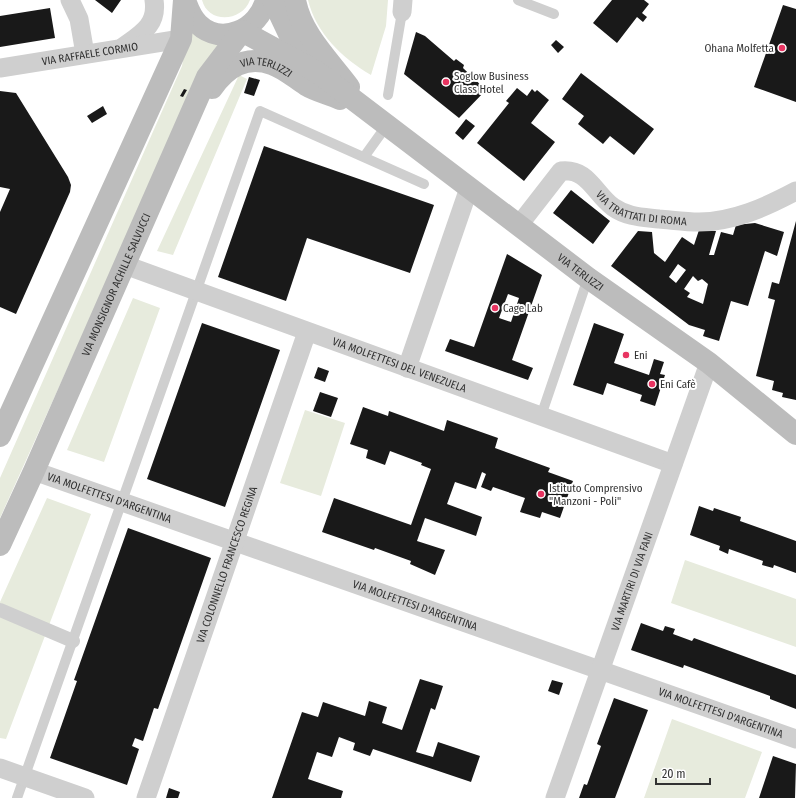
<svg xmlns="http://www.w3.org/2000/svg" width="796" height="798" font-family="'Fira Sans Condensed',sans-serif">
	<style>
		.green { fill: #e7ebdd }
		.building { fill: #191919; fill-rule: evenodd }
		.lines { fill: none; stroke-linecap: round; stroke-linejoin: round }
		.service { stroke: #cfcfcf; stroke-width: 10 }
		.pedestrian { stroke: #cfcfcf; stroke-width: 14 }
		.minor { stroke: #cfcfcf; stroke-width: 19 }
		.secondary { stroke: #bcbcbc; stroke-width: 22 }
		.poi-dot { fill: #e83461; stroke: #fff; stroke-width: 1.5 }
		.labels { text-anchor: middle; stroke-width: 4; stroke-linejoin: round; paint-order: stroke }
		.poi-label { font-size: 11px; fill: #323232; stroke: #fff; text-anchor: start }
		.street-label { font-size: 11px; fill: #323232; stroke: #fff }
	</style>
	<rect width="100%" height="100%" fill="#fff"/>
	<!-- green -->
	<path class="green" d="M 202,0 L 250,0 C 242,22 208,24 202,0 Z
		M 308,0 L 388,0 L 386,26 L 371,75 C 342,58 316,33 308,0 Z
		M 188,30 L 223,44 L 200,74 L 0,518 L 0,478 L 182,66 Z
		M 239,75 L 247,79 L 173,255 L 157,251 Z
		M 133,298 L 160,308 L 104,462 L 67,450 Z
		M 305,410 L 345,423 L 321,496 L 280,483 Z
		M 47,498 L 91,514 L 6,739 L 0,738 L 0,602 Z
		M 685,560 L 796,599 L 796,647 L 671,603 Z
		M 672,719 L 762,752 L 745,798 L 644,798 Z"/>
	<!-- building -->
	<path class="building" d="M 95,0 L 121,0 L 112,13 Z
		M 612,0 L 644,0 L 649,4 L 642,13 L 647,17 L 643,22 L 637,17 L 617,43 L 593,23 Z
		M 783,5 L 796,9 L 796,102 L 754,87 Z
		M 50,8 L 55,38 L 0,47 L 0,16 Z
		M 416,32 L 425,36 L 454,61 L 456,59 L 464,65 L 463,68 L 486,90 L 459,118 L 404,74 Z
		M 556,40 L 564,47 L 558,53 L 551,45 Z
		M 581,73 L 654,129 L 634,155 L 610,136 L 603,144 L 578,124 L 584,116 L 562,99 Z
		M 249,77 L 260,80 L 254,96 L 244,93 Z
		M 517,88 L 527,96 L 532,89 L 535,92 L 537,90 L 549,100 L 531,123 L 555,142 L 524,181 L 477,143 L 509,103 L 506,101 Z
		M 184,89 L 187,90 L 183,97 L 180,96 Z
		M 0,91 L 16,93 L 68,177 L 71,185 L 70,192 L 16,314 L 0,307 L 0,212 L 10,189 L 0,187 Z
		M 103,106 L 107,114 L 92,123 L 87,116 Z
		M 466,119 L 475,126 L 463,140 L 455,133 Z
		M 264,146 L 434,205 L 410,273 L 307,238 L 286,301 L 218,277 Z
		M 571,190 L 610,221 L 593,244 L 553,213 Z
		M 796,221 L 796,400 L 782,397 L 783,393 L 772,390 L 774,381 L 756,376 L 775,300 L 768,298 L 772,282 L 779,284 Z
		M 755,223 L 784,232 L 777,256 L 765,251 L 748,306 L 731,301 L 719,341 L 703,336 L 705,330 L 689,325 L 611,266 L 638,231 L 652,232 L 654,253 L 665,262 L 682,237 L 694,245 L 699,230 L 716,231 L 709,255 L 714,255 L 721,232 L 733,235 L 736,225 ZM 678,264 L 686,270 L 676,283 L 669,277 ZM 693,276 L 698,281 L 702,279 L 708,284 L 703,304 L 687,297 L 690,293 L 684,289 Z
		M 507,254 L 542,275 L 512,360 L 533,368 L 528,380 L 445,351 L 450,339 L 474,347 ZM 508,294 L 519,298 L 511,322 L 499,318 Z
		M 202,323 L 280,350 L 225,507 L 147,479 Z
		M 594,323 L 624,334 L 614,363 L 649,375 L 654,359 L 664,362 L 660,374 L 665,375 L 655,406 L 640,401 L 642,395 L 607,383 L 603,395 L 573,385 Z
		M 318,367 L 329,371 L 325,382 L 314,378 Z
		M 320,392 L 338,398 L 331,417 L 313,411 Z
		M 363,407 L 388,416 L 389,411 L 444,431 L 447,420 L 498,438 L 495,448 L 550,468 L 548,472 L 573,481 L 560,518 L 542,512 L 540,518 L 520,512 L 525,498 L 493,487 L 491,491 L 481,487 L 486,474 L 482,472 L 476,489 L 455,482 L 447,504 L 482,517 L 476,536 L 425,518 L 417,541 L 445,550 L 435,575 L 410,564 L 411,561 L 375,548 L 374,550 L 322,532 L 334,498 L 411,525 L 431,469 L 421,465 L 422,463 L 390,451 L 385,465 L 366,458 L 368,450 L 350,444 Z
		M 699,506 L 713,511 L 714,508 L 741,517 L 740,521 L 796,541 L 796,573 L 774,565 L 773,568 L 762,565 L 763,561 L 729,549 L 728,554 L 719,550 L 720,546 L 690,535 Z
		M 128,528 L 211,558 L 158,709 L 154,708 L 143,741 L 135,738 L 132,746 L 139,749 L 127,785 L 50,758 L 77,681 L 74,680 Z
		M 641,623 L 663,631 L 665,626 L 675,629 L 673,634 L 692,641 L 694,638 L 796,675 L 796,709 L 770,699 L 770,696 L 684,665 L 683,668 L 631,650 Z
		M 420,679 L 443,686 L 435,710 L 431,708 L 416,752 L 433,757 L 438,742 L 480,756 L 471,782 L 373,749 L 370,756 L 353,750 L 355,743 L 339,737 L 332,757 L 317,752 L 308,779 L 343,791 L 341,798 L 272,798 L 302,712 L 318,717 L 323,702 L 365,716 L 369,701 L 387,707 L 382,723 L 402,730 Z
		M 552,680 L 563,683 L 559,695 L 548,691 Z
		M 614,698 L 648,710 L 615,798 L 579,798 L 584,784 L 587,785 L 601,746 L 597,744 Z
		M 773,756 L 796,764 L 795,798 L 759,798 Z
		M 169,788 L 180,792 L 178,798 L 166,798 Z"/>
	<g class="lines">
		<!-- service -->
		<path class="service" d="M 518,0 L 554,14
			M 388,95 L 402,12
			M 364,157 L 387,125
			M 541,416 L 588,278
			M 17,798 L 260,111 L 424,184"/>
		<!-- pedestrian -->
		<path class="pedestrian" d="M 0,610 L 73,641"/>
		<!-- minor -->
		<g class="minor">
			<path d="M 70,0 L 79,19 L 85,54"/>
			<path d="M 402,12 L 403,0"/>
			<path d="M 123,47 C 141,34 158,25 154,0"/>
			<path id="s1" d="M 0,68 L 181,39"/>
			<path id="s2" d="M 519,225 L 561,171 C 588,168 594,193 613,207 C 627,217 642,217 659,219 C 672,220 686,222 699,222 C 733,222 766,207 796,191"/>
			<path id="s3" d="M 125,265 L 673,464"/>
			<path d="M 407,368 L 469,188"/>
			<path id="s4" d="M 34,471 L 796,739"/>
			<path d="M 0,768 L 85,798"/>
			<path id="s5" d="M 146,798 L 307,332"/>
			<path id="s6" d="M 555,798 L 709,363"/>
		</g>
		<!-- secondary -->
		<g class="secondary">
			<path d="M 185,0 C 188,9 191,17 198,24 C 222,47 259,29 266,0"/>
			<path d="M 273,0 L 291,38 L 312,66"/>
			<path d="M 295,0 C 301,34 329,60 349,87"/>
			<path id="s7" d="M 212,88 C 227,67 246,55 272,64 C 284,68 295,78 306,85 C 316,91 329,94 340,99"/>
			<path d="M 0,436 L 181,39 L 184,0"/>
			<path id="s8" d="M 0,545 L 34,471 L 207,77 L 242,31 L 317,72 L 588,278 L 709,363 L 796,434"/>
		</g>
	</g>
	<!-- markers -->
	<g class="poi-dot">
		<circle cx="782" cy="48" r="4"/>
		<circle cx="446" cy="82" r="4"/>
		<circle cx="495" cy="308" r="4"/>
		<circle cx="626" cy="355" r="4"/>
		<circle cx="652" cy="384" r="4"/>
		<circle cx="541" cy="494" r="4"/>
	</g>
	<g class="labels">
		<!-- poi labels -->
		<g class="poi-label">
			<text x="774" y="52" text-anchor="end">Ohana Molfetta</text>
			<text x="454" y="80">Soglow Business<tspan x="454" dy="13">Class Hotel</tspan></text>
			<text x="503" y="312">Cage Lab</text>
			<text x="634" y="359">Eni</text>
			<text x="660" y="388">Eni Cafè</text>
			<text x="549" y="492">Istituto Comprensivo<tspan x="549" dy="13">"Manzoni - Poli"</tspan></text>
		</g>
		<!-- street labels -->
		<g class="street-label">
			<text dy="4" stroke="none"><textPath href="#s1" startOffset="91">VIA RAFFAELE CORMIO</textPath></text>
			<text dy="4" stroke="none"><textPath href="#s7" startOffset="65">VIA TERLIZZI</textPath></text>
			<text dy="4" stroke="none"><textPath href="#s2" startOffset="162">VIA TRATTATI DI ROMA</textPath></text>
			<text dy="4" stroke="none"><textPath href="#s8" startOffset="986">VIA TERLIZZI</textPath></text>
			<text dy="4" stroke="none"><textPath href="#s8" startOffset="285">VIA MONSIGNOR ACHILLE SALVUCCI</textPath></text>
			<text dy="4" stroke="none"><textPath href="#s3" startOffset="292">VIA MOLFETTESI DEL VENEZUELA</textPath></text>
			<text dy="4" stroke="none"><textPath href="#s4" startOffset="80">VIA MOLFETTESI D'ARGENTINA</textPath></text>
			<text dy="4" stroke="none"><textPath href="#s5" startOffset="247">VIA COLONNELLO FRANCESCO REGINA</textPath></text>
			<text dy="4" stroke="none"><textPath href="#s6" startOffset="230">VIA MARTIRI DI VIA FANI</textPath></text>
			<text dy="4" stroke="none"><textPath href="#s4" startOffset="404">VIA MOLFETTESI D'ARGENTINA</textPath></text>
			<text dy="4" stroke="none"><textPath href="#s4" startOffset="728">VIA MOLFETTESI D'ARGENTINA</textPath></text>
		</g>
	</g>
	<!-- scale -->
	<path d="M656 778v6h54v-6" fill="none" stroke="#323232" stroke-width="2"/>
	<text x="662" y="778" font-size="12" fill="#323232" stroke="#ffffff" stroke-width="3" paint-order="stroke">20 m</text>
</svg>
